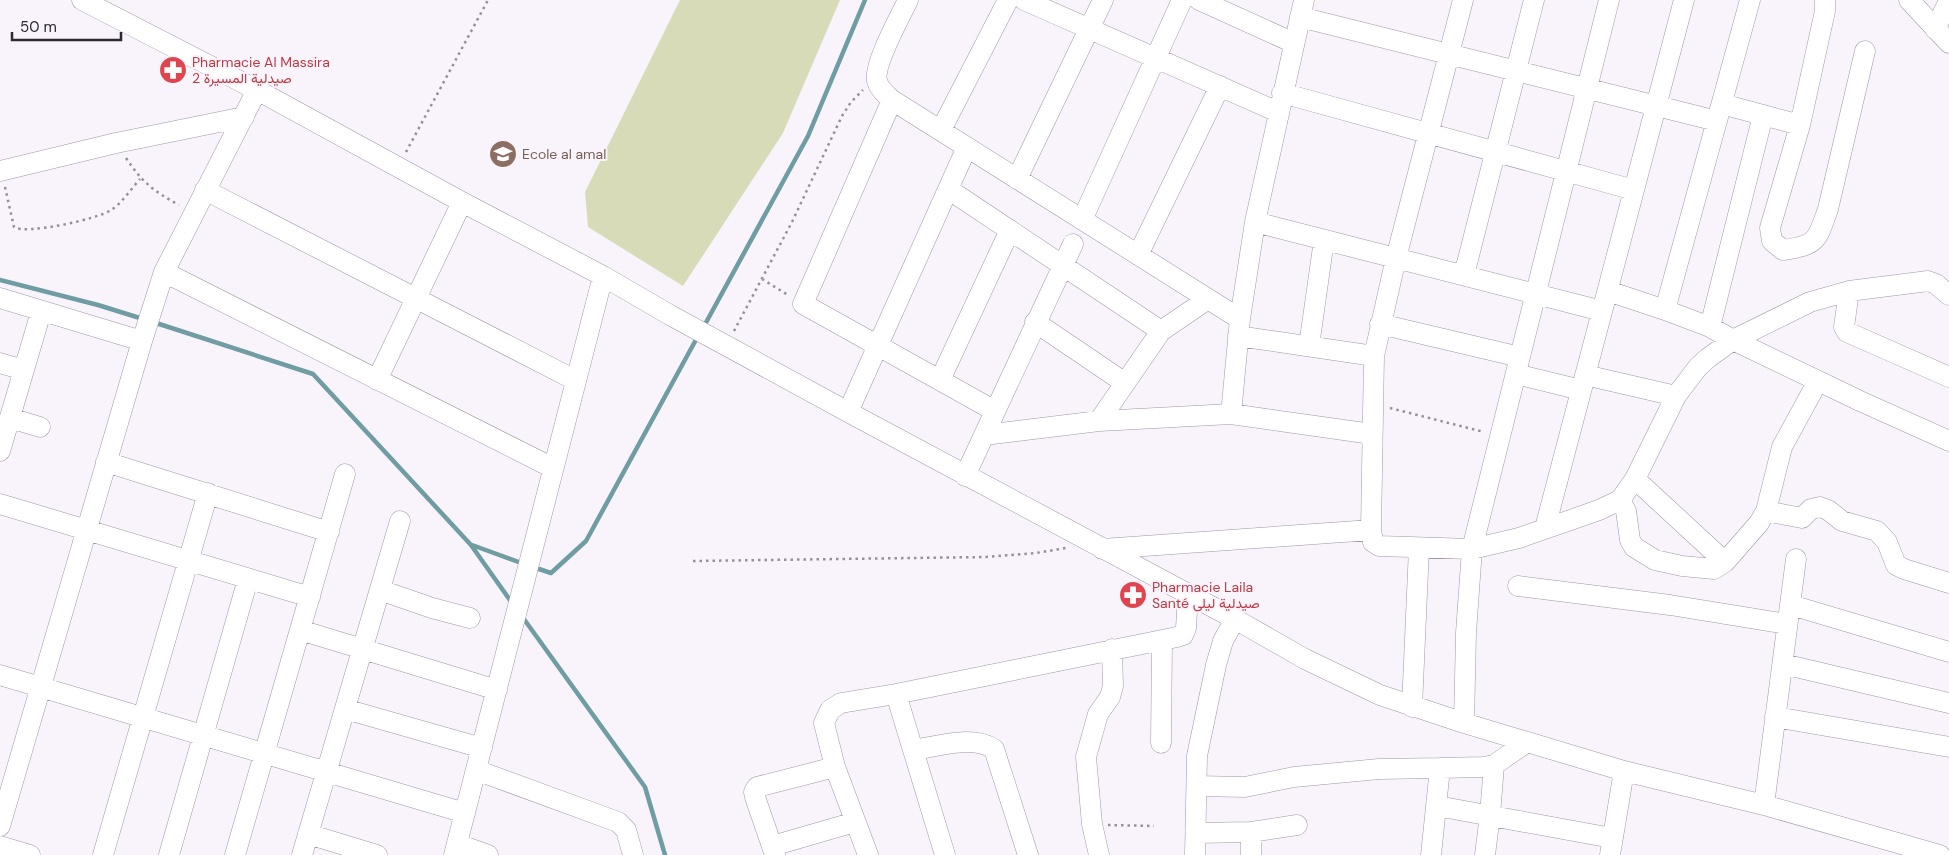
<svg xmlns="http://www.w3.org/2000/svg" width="1949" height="855" font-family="'DM Sans',Vazirmatn,sans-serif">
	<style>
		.green { fill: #d8dbb8 }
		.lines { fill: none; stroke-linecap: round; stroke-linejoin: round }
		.stream { stroke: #709ca3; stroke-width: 4.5 }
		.minor-casing { stroke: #a096a8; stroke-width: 21 }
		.path { stroke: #949097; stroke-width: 2.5; stroke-dasharray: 2.5 4; stroke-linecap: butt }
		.minor { stroke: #fff; stroke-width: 20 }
		.labels { text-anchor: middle; stroke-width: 4; stroke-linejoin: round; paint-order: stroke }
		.health-label { font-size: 14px; fill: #be3a42; stroke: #f9f4fc; text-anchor: start }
		.education-label { font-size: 14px; fill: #785e54; stroke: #f9f4fc; text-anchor: start }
	</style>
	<rect width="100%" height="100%" fill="#f9f4fc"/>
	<!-- green -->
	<path class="green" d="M 680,0 L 840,0 L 783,133 L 683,286 L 588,227 L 585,192 Z"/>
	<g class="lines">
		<!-- stream -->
		<path class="stream" d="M 0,280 L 98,305 L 143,319
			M 153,322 L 313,374 L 471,545 L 512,603
			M 703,328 L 808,136 L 865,0
			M 472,545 L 524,564
			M 533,567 L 551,573 L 586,541 L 698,336
			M 521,615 L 645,787 L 665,855"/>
		<!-- minor casing -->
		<g class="minor-casing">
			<path id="minor" d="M 82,0 L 257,90 L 462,202 L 603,276 L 670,315 L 848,412 L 1235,619 L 1305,659 L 1380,695 L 1464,723 L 1624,771 L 1764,805 L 1940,855
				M 908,0 C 900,17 873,65 877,81 C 879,89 887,95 892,100 L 1240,319
				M 1024,0 L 1278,112
				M 1199,0 L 1294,43
				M 1463,0 L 1396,258 L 1374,356 L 1371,530 L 1373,542 L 1379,546 L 1472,549 L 1519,538 L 1599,510 L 1620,500 L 1635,479 L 1676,396 L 1698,367 L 1708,358 L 1733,340 L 1810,302 L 1849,291 L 1928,281 L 1936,284 L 1949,295
				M 1825,0 L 1825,11 L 1800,125 L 1770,228 L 1772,241 L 1783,250 C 1818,245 1817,240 1828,209 L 1865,51
				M 1909,0 L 1949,43
				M 1300,17 L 1717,121
				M 1935,29 L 1949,1
				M 1282,93 L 1634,190
				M 892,100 L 803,304 L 995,411
				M 1722,104 L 1800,125
				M 941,130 L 1008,0
				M 0,171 L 116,143 L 244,117
				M 1017,179 L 1103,0
				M 948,189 L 1161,331
				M 205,190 L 575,380
				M 1082,220 L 1182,0
				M 1255,222 L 1602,311
				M 1138,255 L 1220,86
				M 164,272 L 553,468
				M 1464,275 L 1534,0
				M 1608,291 L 1665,310 L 1710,327 L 1733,340 L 1860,401 L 1949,441
				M 1849,291 L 1844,327 L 1847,332 L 1949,377
				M 0,298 L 142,341
				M 1665,310 L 1750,0
				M 1035,322 L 1125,383
				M 1380,324 L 1520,357
				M 1710,327 L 1763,115
				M 1238,336 L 1374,356
				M 1309,346 L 1324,240
				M 0,363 L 24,370
				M 1516,374 L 1581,390
				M 1585,375 L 1676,396
				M 377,380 L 462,202
				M 940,380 L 1010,230
				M 848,412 L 967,147
				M 1231,414 L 1240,319 L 1255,222 L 1304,0
				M 10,418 L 40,427
				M 1099,421 L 1161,331 L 1208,299
				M 984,435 L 1099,421 L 1231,414 L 1372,434
				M 0,451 L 41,312
				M 106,462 L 329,532
				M 965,476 L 1073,244
				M 1635,479 L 1725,562
				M 1620,500 L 1626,511 L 1630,540 L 1634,547 L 1655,560 L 1682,566 L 1714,569 L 1725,562 L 1759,523 L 1766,511 L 1782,447 L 1818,381
				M 0,504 L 310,597
				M 1766,511 L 1802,518 L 1811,509 L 1820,507 L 1828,510 L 1842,521 L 1877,531 L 1887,542 L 1896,565 L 1904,569 L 1949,583
				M 1545,528 L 1684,0
				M 1102,549 L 1371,530
				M 1518,586 L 1670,605 L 1787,624
				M 380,590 L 432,608 L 470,618
				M 1791,605 L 1949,652
				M 300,630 L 497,690
				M 1783,664 L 1949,703
				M 0,675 L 465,813
				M 896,694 L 945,855
				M 1412,707 L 1419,548
				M 345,709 L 482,748
				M 1775,717 L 1949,747
				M 1464,723 L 1466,633 L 1472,549 L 1609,0
				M 1161,743 L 1162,640
				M 914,750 C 938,746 972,735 994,749 L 1028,855
				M 476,770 L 618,822 L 626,830 L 633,855
				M 1197,786 L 1245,787 L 1294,777 L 1379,769 L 1440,768
				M 1764,805 L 1796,559
				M 1437,806 L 1612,838
				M 0,826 L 142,341 L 164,272 L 257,90
				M 1196,833 L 1251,832 L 1297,825
				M 308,834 L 377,855
				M 457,844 L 488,855
				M 0,846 L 30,855
				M 772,846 L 855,822
				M 103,855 L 208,493
				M 169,855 L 248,579
				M 235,855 L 345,474
				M 302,855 L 400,521
				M 454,855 L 603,276
				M 775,855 L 755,797 L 754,792 L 757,787 L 835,767
				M 868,855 L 835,767 L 824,723 L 830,710 L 841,703 L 896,694 L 1177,637 L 1183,635 L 1186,628 L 1188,595
				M 1099,855 L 1092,824 L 1086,757 L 1098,714 L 1110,697 L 1113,686 L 1112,649
				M 1195,855 L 1197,756 L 1216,665 L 1223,641 L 1235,619
				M 1251,855 L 1251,832
				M 1431,855 L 1440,768 L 1483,767 L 1494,765 L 1527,742
				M 1485,855 L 1490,815 L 1494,765
				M 1610,855 L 1624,771"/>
		</g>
		<!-- path -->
		<path class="path" d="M 406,152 L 488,0
			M 126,158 C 143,183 152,190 179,205
			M 5,187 L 14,227 C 26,235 98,219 111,210 C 122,203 131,189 140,179
			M 762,279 L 788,295
			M 734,331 L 792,222 L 842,116 L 851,102 L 863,90
			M 1390,408 L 1484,432
			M 693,561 L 985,557 L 1036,553 L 1066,548
			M 1108,825 L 1154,826"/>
		<!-- minor -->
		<use href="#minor" class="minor"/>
	</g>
	<!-- icons -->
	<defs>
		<g id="pharmacy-disc" transform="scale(1.4375)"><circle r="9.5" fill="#e0444e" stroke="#f9f4fc"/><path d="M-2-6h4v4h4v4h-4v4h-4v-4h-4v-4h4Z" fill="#fff"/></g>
		<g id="university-disc" transform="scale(1.4375)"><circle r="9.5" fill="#8d6e63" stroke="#f9f4fc"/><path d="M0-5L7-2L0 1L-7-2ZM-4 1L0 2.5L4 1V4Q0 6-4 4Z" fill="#fff"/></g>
	</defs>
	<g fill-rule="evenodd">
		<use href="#pharmacy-disc" x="173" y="70"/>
		<use href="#university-disc" x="503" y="154"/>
		<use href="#pharmacy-disc" x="1133" y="595"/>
	</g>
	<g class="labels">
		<!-- health labels -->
		<g class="health-label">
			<text x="192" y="67">Pharmacie Al Massira<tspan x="192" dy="16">2 صيدلية المسيرة</tspan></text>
			<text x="1152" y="592">Pharmacie Laila<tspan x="1152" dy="16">Santé صيدلية ليلى</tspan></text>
		</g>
		<!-- education labels -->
		<g class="education-label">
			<text x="522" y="159">Ecole al amal</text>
		</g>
	</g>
	<!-- scale -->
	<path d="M12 32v8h109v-8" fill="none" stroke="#2d2930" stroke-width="2.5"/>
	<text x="20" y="32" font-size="15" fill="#2d2930" stroke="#f9f4fc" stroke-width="4" paint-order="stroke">50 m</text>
</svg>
